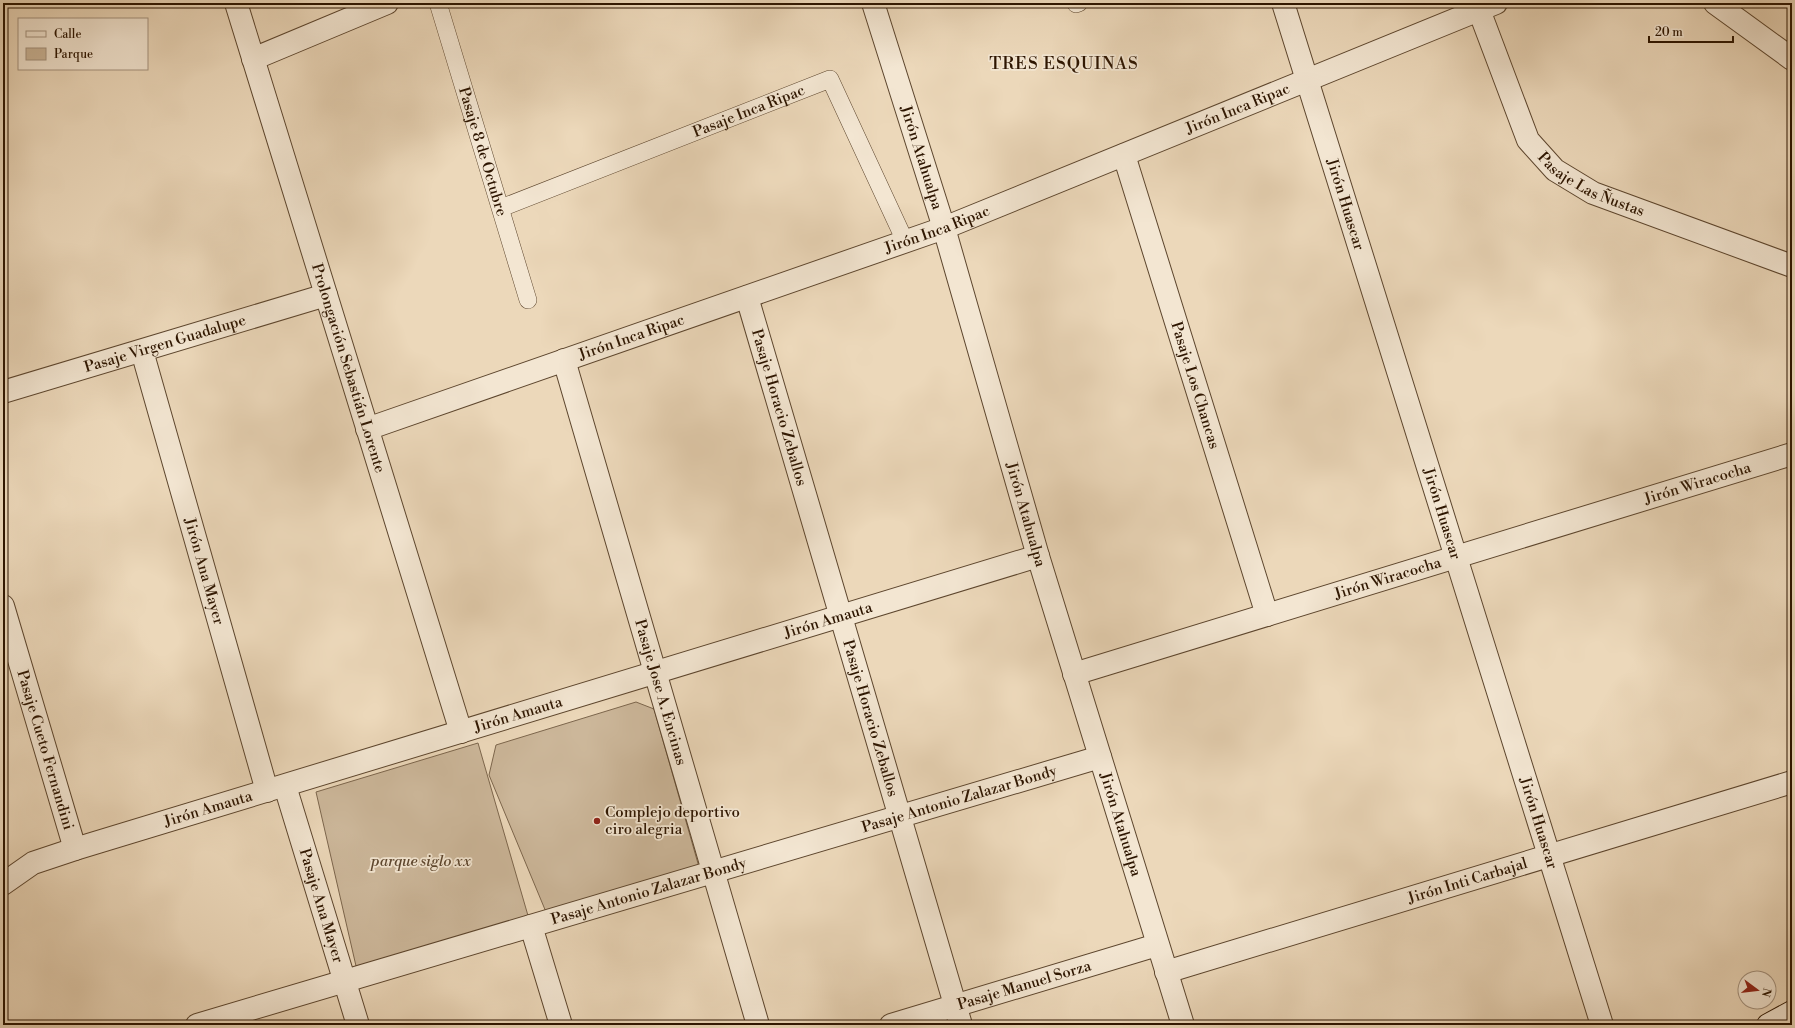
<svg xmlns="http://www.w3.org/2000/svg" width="1795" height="1028" font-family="'Libre Bodoni',serif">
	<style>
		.green { fill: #ccb79a; stroke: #7c664d }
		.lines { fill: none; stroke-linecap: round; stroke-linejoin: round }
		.lane-casing { stroke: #5d462e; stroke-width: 18 }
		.street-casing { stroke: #5d462e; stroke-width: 24 }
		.secondary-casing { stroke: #2d1500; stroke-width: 24 }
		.lane { stroke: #f3e6d2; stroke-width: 17 }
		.street { stroke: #f3e6d2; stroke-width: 22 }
		.secondary { stroke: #f3e6d2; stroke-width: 22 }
		.poi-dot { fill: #8f2418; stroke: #f3e6d2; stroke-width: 1.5 }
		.labels { text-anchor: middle; stroke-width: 3.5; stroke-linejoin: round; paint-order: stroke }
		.street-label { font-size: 15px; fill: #2d1500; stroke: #f3e6d2 }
		.poi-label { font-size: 15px; fill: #2d1500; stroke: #f3e6d2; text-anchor: start }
		.park-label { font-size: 15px; font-style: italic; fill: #5d462e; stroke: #f3e6d2 }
		.quarter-label { font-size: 17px; letter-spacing: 1px; fill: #2d1500; stroke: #f3e6d2 }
	</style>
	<rect width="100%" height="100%" fill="#ecd8ba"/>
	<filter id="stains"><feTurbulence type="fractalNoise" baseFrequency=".005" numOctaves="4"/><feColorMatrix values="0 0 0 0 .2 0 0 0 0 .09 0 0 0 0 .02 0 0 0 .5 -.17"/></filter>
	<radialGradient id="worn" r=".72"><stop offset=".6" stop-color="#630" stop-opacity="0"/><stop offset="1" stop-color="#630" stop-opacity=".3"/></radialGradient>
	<!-- green -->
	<path class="green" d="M 636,702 L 654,709 L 699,867 L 546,912 L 489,775 L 496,745 Z
		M 478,743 L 531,926 L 356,966 L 316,792 Z"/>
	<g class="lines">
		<!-- lane casing -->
		<g class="lane-casing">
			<g id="lane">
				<path id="s1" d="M 438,3 L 528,300"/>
				<path d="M 1076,4 L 1079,3"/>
				<path id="s2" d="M 501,208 L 830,79 L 905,241"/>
			</g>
		</g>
		<!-- street casing -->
		<g class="street-casing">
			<g id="street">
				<path id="s3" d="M 236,3 L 461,732"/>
				<path id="s4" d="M 873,3 L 944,228 L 1038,556 L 1183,1025"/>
				<path id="s5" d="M 1283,3 L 1602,1025"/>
				<path d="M 1715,3 L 1792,59"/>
				<path id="s6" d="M 1479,10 L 1528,140 L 1555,170 L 1593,193 L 1792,266"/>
				<path d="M 253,59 L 387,3"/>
				<path id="s7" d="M 1124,155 L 1267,615"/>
				<path id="s8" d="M 747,297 L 961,1025"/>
				<path id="s9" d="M 142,351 L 267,791"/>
				<path id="s10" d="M 564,360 L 758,1025"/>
				<path id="s11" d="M 3,392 L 326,295"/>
				<path id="s12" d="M 367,429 L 944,228 L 1496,3"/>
				<path id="s13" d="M 3,606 L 75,849"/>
				<path id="s14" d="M 1074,674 L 1792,454"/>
				<path id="s15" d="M 285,786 L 358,1025"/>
				<path id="s16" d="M 3,884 L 33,863 L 75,849 L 1038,556"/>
				<path d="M 531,926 L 561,1025"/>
				<path id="s17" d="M 1166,972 L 1792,782"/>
				<path id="s18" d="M 197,1025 L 1100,757"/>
				<path id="s19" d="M 891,1025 L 1157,945"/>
			</g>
		</g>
		<!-- secondary casing -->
		<g class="secondary-casing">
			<path id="secondary" d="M 1768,1025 L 1792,1012"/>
		</g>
		<!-- lane -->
		<use href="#lane" class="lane"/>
		<!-- street -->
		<use href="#street" class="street"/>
		<!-- secondary -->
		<use href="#secondary" class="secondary"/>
	</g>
	<!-- markers -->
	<circle class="poi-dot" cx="597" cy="821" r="4"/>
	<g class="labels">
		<!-- street labels -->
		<g class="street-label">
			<text dy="5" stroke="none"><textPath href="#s12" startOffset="928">Jirón Inca Ripac</textPath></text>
			<text dy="5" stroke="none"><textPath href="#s2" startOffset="266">Pasaje Inca Ripac</textPath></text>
			<text dy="5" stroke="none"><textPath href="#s1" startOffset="155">Pasaje 8 de Octubre</textPath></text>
			<text dy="5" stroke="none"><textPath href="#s4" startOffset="162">Jirón Atahualpa</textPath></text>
			<text dy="5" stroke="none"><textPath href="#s6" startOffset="218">Pasaje Las Ñustas</textPath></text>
			<text dy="5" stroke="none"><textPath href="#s5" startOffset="211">Jirón Huascar</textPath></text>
			<text dy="5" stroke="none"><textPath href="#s12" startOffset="604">Jirón Inca Ripac</textPath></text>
			<text dy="5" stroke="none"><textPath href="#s12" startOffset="280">Jirón Inca Ripac</textPath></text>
			<text dy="5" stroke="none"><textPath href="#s11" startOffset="169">Pasaje Virgen Guadalupe</textPath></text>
			<text dy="5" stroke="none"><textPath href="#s3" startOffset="382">Prolongación Sebastián Lorente</textPath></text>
			<text dy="5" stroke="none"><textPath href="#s7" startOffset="241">Pasaje Los Chancas</textPath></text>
			<text dy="5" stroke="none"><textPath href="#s8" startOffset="115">Pasaje Horacio Zeballos</textPath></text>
			<text dy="5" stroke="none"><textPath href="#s14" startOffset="652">Jirón Wiracocha</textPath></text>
			<text dy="5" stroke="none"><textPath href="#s5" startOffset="535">Jirón Huascar</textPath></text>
			<text dy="5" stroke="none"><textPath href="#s4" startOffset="534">Jirón Atahualpa</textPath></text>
			<text dy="5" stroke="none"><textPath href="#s9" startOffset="229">Jirón Ana Mayer</textPath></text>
			<text dy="5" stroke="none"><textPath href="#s14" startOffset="328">Jirón Wiracocha</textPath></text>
			<text dy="5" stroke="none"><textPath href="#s16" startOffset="868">Jirón Amauta</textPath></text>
			<text dy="5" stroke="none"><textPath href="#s10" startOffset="346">Pasaje Jose A. Encinas</textPath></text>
			<text dy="5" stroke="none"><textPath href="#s16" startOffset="544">Jirón Amauta</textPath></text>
			<text dy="5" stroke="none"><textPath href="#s8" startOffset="439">Pasaje Horacio Zeballos</textPath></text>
			<text dy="5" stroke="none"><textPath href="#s13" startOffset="150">Pasaje Cueto Fernandini</textPath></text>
			<text dy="5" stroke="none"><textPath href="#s18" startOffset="795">Pasaje Antonio Zalazar Bondy</textPath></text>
			<text dy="5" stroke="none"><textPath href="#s16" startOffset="220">Jirón Amauta</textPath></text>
			<text dy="5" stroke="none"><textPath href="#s5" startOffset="859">Jirón Huascar</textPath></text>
			<text dy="5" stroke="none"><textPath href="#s4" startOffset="858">Jirón Atahualpa</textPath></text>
			<text dy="5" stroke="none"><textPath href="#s17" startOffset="315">Jirón Inti Carbajal</textPath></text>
			<text dy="5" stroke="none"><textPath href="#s18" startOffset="471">Pasaje Antonio Zalazar Bondy</textPath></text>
			<text dy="5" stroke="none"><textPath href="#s15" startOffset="125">Pasaje Ana Mayer</textPath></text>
			<text dy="5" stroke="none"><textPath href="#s19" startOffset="139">Pasaje Manuel Sorza</textPath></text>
		</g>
		<!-- poi labels -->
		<g class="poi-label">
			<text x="605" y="817">Complejo deportivo<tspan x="605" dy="17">ciro alegria</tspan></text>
		</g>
		<!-- park labels -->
		<g class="park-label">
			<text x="421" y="866">parque siglo xx</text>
		</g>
		<!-- quarter labels -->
		<g class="quarter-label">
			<text x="1064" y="69">TRES ESQUINAS</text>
		</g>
	</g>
	<!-- margin -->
	<rect width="1795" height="1028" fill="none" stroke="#ecd8ba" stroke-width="16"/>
	<rect x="4" y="4" width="1787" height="1020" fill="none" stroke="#2d1500" stroke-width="2"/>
	<rect x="8" y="8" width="1779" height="1012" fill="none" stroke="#2d1500"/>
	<!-- legend -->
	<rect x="18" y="18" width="130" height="52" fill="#f3e6d2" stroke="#a4927e"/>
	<rect x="26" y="31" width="20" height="6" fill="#f3e6d2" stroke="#a4927e"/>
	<text x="54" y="38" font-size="12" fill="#2d1500">Calle</text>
	<rect x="26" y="48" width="20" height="12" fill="#ccb79a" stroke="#a4927e"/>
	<text x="54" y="58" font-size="12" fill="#2d1500">Parque</text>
	<!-- north arrow -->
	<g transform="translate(1757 990) rotate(105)"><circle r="19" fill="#f3e6d2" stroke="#a4927e"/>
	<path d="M0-3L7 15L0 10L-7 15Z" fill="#8f2418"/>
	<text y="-6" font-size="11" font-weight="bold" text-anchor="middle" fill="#2d1500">N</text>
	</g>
	<!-- scale -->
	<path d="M1649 36v6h84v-6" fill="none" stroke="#2d1500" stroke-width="2"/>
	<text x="1655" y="36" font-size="12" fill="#2d1500" stroke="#f3e6d2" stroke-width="3" paint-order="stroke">20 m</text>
	<rect width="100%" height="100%" filter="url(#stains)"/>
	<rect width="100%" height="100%" fill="url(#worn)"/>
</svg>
